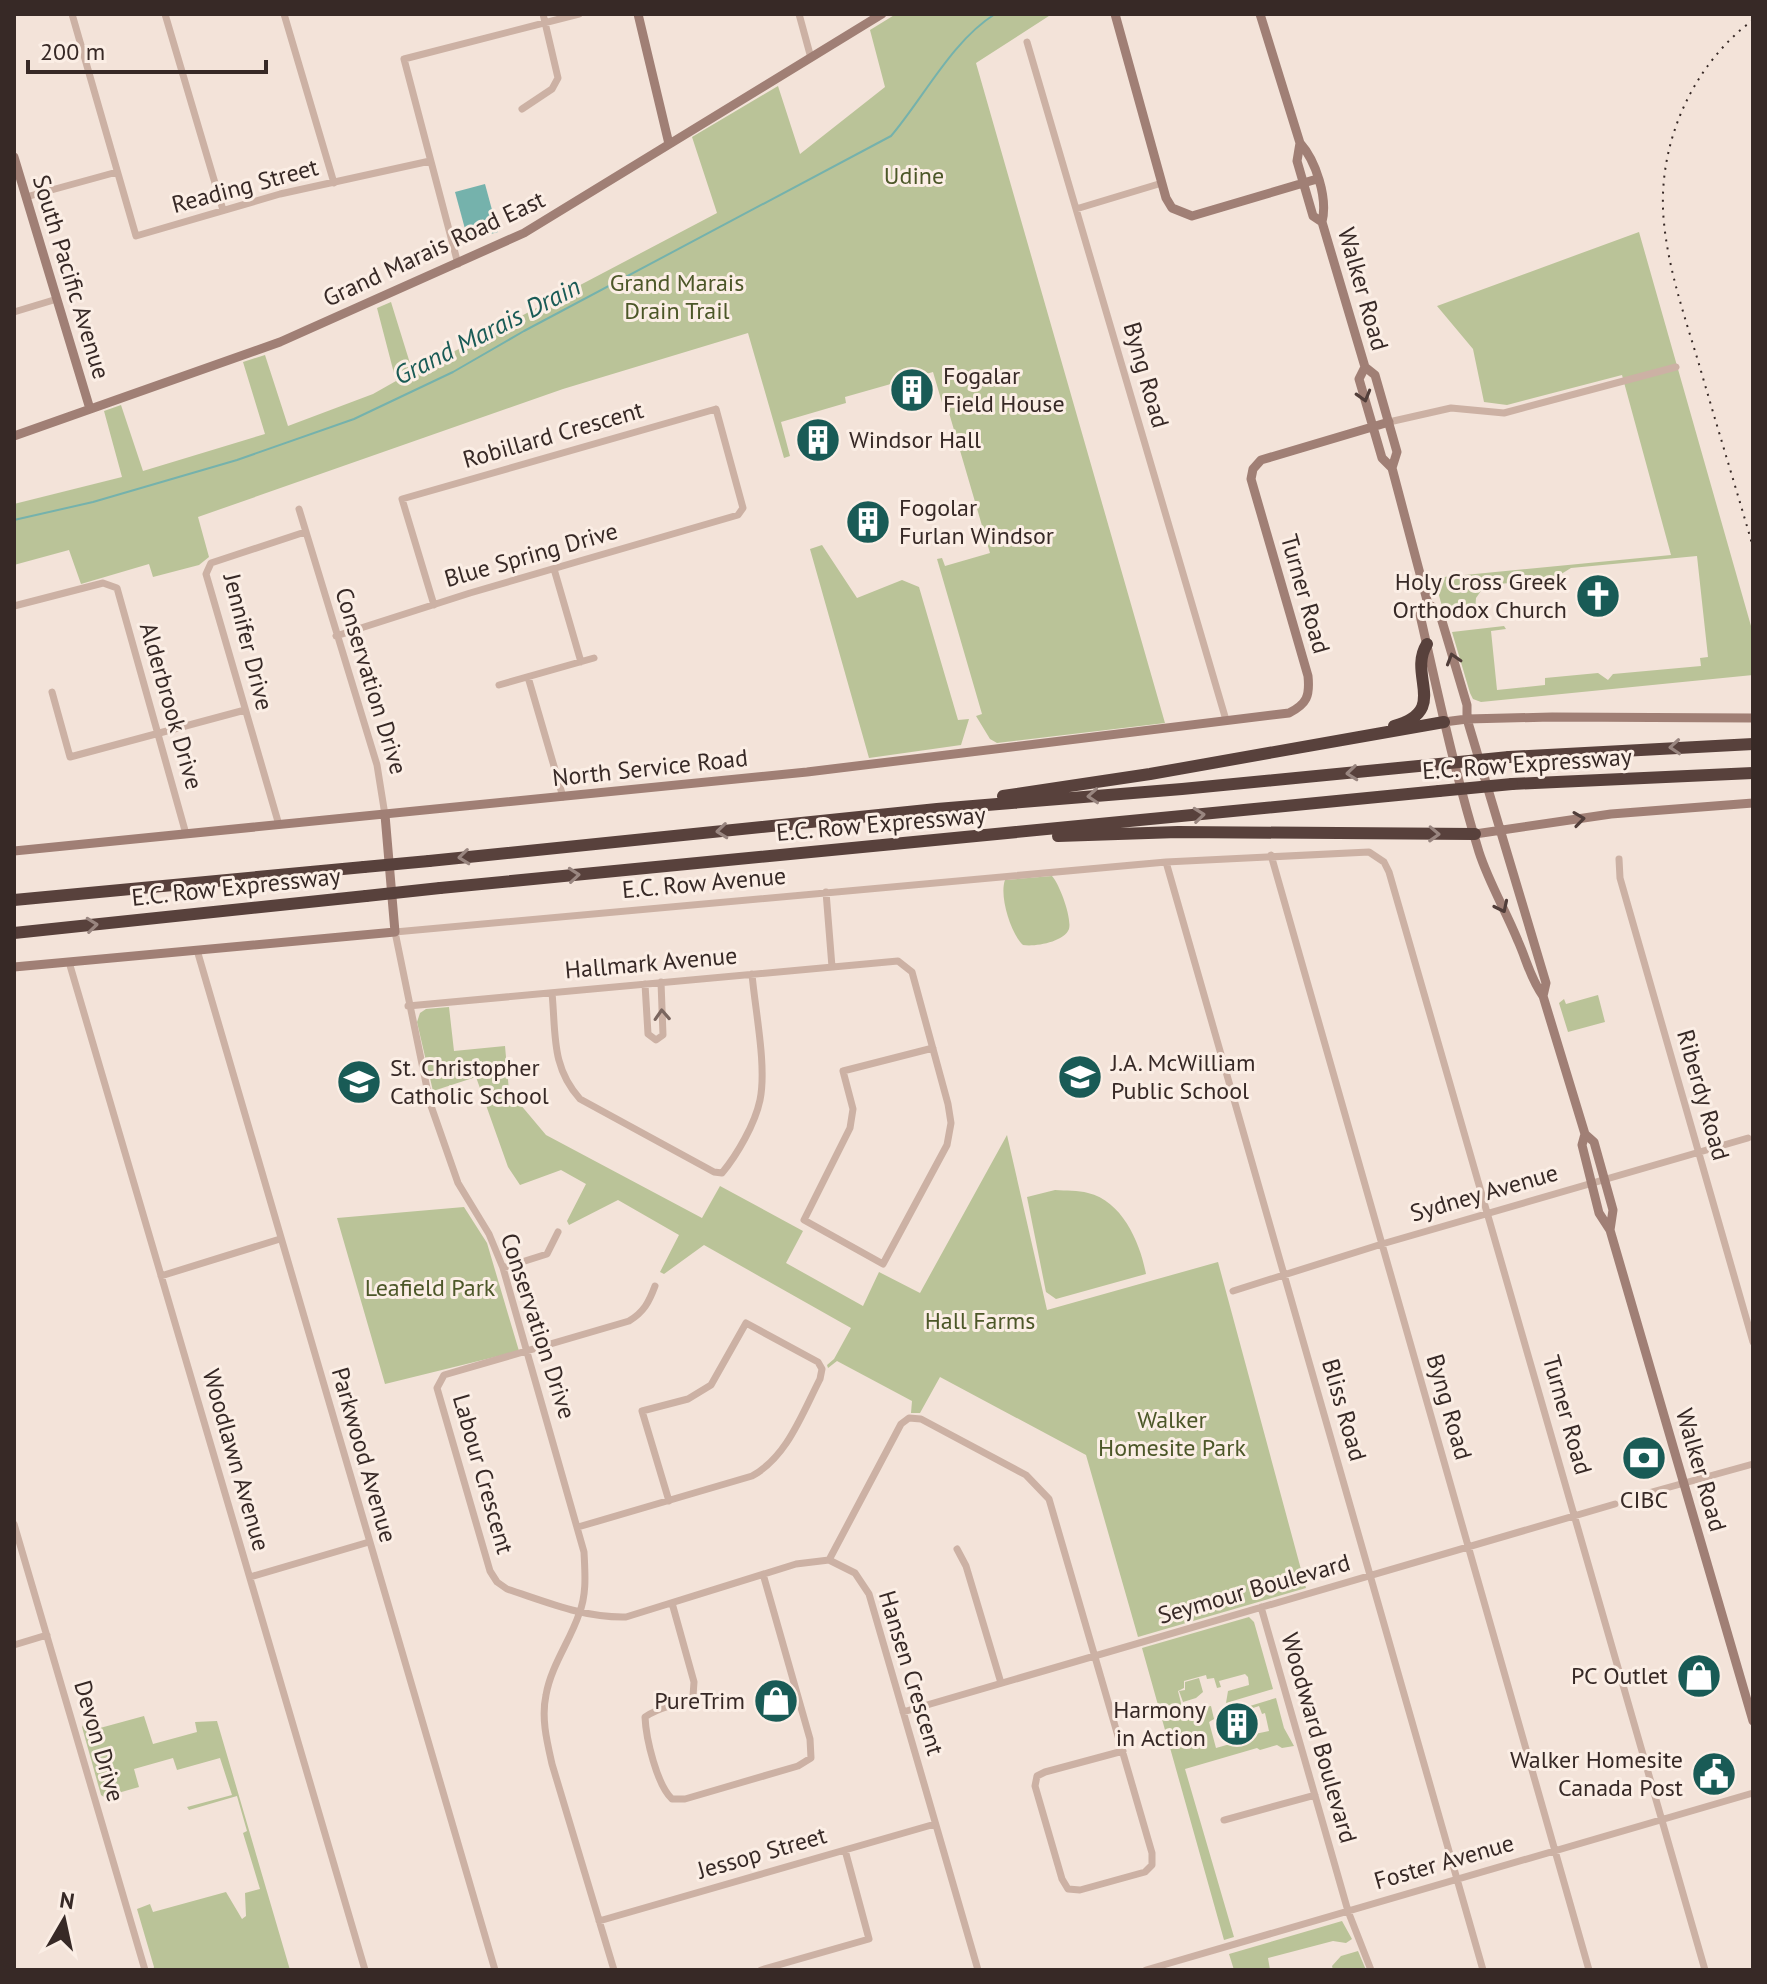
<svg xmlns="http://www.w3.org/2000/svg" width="1767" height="1984" font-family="'PT Sans',sans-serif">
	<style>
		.green { fill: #bac398 }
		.water { fill: #75b2ac }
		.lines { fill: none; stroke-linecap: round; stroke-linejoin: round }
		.stream { stroke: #75b2ac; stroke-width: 2 }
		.street { stroke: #ccb1a4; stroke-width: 7 }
		.secondary { stroke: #a07f75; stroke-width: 9 }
		.highway { stroke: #58413c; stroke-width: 12 }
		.rail { stroke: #372926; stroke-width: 2; stroke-dasharray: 2 6; stroke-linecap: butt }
		.highway-bridge { stroke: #58413c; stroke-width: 12 }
		.oneway { stroke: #513e3a }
		.oneway2 { stroke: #998680 }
		.oneway3 { stroke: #7a665f }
		.labels { text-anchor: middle; stroke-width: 6; stroke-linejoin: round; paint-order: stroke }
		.park-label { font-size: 24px; fill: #4c5728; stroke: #fbeee5 }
		.street-label { font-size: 24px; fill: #372926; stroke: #fbeee5 }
		.poi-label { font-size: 24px; fill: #372926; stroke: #fbeee5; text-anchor: start }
		.water-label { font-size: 26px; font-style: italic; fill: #195b56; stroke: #fbeee5 }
	</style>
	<rect width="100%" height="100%" fill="#f3e3d9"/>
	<!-- green -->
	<path class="green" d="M 896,14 L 1052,14 L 976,63 L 1165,723 L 997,743 L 990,739 L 976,716 L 982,714 L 937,559 L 942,558 L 945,566 L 990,553 L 947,406 L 943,406 L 933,372 L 845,397 L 846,403 L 781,422 L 790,456 L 784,458 L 748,333 L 563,389 L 198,517 L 209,557 L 199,565 L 153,577 L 149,564 L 81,584 L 69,550 L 14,565 L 14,504 L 122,477 L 104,411 L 121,405 L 143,471 L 265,434 L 243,362 L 265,355 L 288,426 L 373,394 L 396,381 L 377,308 L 391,302 L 413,373 L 717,213 L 692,137 L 778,86 L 800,154 L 885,87 L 870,30 Z
		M 1639,232 L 1753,633 L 1753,675 L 1481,702 L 1473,699 L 1470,693 L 1452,632 L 1504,626 L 1506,629 L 1491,631 L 1497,690 L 1545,685 L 1545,678 L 1598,673 L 1608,680 L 1613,674 L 1701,666 L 1700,658 L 1708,657 L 1697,556 L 1571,568 L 1553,579 L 1488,585 L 1483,588 L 1476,598 L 1475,611 L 1468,617 L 1442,606 L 1434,578 L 1671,555 L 1622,375 L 1507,405 L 1484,402 L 1473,349 L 1437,306 Z
		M 822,545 L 857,598 L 902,580 L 919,587 L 958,720 L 969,719 L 961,745 L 869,758 L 810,549 Z
		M 1052,876 C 1060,885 1072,918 1069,929 C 1064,942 1035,947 1023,945 C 1011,934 999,896 1005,880 Z
		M 1598,995 L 1605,1022 L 1568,1032 L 1559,1003 L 1564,999 L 1566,1004 Z
		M 449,1007 L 454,1051 L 505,1046 L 509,1091 L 546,1135 L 702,1218 L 720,1186 L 803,1231 L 786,1263 L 863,1306 L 879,1272 L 920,1293 L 1007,1135 L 1047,1310 L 1218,1262 L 1306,1588 L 1138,1637 L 1086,1455 L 940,1377 L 920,1413 L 911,1413 L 912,1401 L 837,1361 L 828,1368 L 827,1365 L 834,1359 L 851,1328 L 704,1245 L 664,1274 L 660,1272 L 679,1235 L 618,1200 L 569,1225 L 567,1221 L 586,1184 L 561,1170 L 520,1185 L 508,1167 L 476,1077 L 433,1091 L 417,1022 L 420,1013 L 426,1009 Z
		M 1055,1190 C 1066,1191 1078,1190 1088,1193 C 1122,1201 1140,1242 1146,1274 L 1056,1299 L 1046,1292 L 1027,1197 Z
		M 464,1207 L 487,1243 L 519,1351 L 385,1384 L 337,1218 Z
		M 1249,1617 L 1254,1622 L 1273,1689 L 1226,1703 L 1228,1691 L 1249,1685 L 1248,1677 L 1245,1674 L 1219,1681 L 1221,1687 L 1217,1688 L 1214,1678 L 1207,1679 L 1206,1675 L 1184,1681 L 1184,1688 L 1178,1691 L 1183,1711 L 1211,1706 L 1214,1719 L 1209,1722 L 1216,1748 L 1237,1742 L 1236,1738 L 1269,1731 L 1265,1713 L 1262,1714 L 1259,1706 L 1253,1708 L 1254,1713 L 1231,1719 L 1230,1712 L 1276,1698 L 1284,1728 L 1294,1746 L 1282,1748 L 1277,1745 L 1260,1750 L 1257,1748 L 1185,1769 L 1234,1937 L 1224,1940 L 1142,1648 Z
		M 1199,1678 L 1203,1692 L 1196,1698 L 1183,1702 L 1179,1691 L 1185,1690 L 1185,1682 Z
		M 144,1716 L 153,1744 L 197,1732 L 195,1722 L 217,1721 L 290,1970 L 153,1970 L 154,1967 L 137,1909 L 150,1904 L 153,1912 L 226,1892 L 242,1919 L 246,1916 L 245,1893 L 260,1889 L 243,1833 L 247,1831 L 237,1796 L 189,1810 L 187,1807 L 232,1795 L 220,1758 L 177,1770 L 173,1758 L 134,1769 L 139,1787 L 104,1797 L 101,1795 L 82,1727 L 85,1722 L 97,1721 L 100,1728 Z
		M 1342,1921 L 1352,1939 L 1346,1943 L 1333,1941 L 1268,1958 L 1270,1970 L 1234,1970 L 1229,1954 Z
		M 1358,1951 L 1366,1970 L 1333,1970 L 1332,1966 L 1341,1956 Z"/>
	<!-- water -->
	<path class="water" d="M 485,184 L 498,232 L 468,240 L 455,192 Z"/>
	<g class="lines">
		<!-- stream -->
		<path class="stream" d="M 14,520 L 93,502 L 237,460 L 354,419 L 453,372 L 524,331 L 891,136 C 924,97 952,41 995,14"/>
		<!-- street -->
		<path class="street" d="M 72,14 L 136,236 L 280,194 L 430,161
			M 165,14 L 223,210
			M 284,14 L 334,183
			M 799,14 L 811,58
			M 1027,42 L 1226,720
			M 522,109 L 552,89 L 558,78 L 543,14
			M 26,197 L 117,172
			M 1076,209 L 1162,183
			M 458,264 L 404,59 L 579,14
			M 14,312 L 57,299
			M 1389,422 L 1451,408 L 1504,413 L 1676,367
			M 299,509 L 377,765 L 385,815
			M 554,569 L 581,662
			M 14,606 L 103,583 L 117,588 L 186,834
			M 336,636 L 470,593 L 738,515 L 743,508 L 716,409 L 402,499 L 434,605
			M 528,677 L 563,797
			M 499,685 L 594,658
			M 52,692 L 70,757 L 245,710
			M 279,825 L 206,574 L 211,563 L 305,532
			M 1271,855 L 1589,1970
			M 1619,859 L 1620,878 L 1753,1342
			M 1166,862 L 1483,1970
			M 826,892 L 832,967
			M 197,950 L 495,1970
			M 69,962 L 365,1970
			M 645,984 L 648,1034 L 656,1040 L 663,1035 L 661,982
			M 552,993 C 556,1034 551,1067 580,1099 L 714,1172 L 722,1173 C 737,1155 755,1124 760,1100 C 767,1066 755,1010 752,974
			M 408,1006 L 898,961 L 912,972 L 948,1104 L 951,1123 L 947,1145 L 883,1264 L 804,1220 L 850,1128 L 853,1109 L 843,1071 L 933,1048
			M 503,1268 L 547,1254 L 558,1232
			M 161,1276 L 280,1239
			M 655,1286 C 649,1302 644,1312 629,1321 L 444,1375 L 437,1388 L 490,1571 L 497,1582 L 507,1589 C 547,1602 584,1618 626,1617 L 796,1564 L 829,1560 L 855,1573 L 869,1594 L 978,1970
			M 1233,1291 L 1382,1244 L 1748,1138
			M 1641,1495 L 1753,1464
			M 14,1524 L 145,1970
			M 578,1527 L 752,1476 C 787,1457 802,1414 820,1379 L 822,1369 L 818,1362 L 746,1323 L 711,1385 L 688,1399 L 642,1411 L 669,1501
			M 957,1549 L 966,1566 L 1001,1683
			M 829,1560 L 901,1424 L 909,1418 L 921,1419 L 1026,1475 L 1049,1499 L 1152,1853 L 1152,1865 L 1145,1872 L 1080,1890 L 1068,1889 L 1062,1879 L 1035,1786 L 1037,1776 L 1045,1772 L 1123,1751
			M 250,1577 L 369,1542
			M 672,1603 L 694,1682 L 693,1696 C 678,1706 660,1706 645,1717 C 646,1739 657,1785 672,1799 L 685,1799 L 798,1766 L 811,1758 L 810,1739 L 763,1574
			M 1261,1607 L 1348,1911 L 1371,1970
			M 14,1645 L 47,1635
			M 903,1712 L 1615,1504
			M 1224,1820 L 1315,1795
			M 599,1921 L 935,1824
			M 614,1970 L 552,1764 C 547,1742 541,1718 546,1695 C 551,1666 570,1641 579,1614 C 587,1594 585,1573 584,1552 L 503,1268 L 489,1234 L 458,1183 L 430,1103 L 395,932 L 1166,862 L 1369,852 L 1384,862 L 1389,872 L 1705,1970
			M 761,1970 L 869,1939 L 845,1850
			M 1146,1970 L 1753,1793"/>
		<!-- secondary -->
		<path class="secondary" d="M 638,14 L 669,144
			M 1115,14 L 1166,198 L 1172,208 L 1192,216 L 1317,179
			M 1260,14 L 1300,143 C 1316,161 1328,198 1322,222 L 1365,367 L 1375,375 L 1397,452 L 1392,468
			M 1300,143 L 1297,161 L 1313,216 L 1322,222
			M 14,157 L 90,409
			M 1365,367 L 1359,379 L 1382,458 L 1392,468 L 1428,604 L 1439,611 L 1467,705 L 1467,719 L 1546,983 L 1543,996
			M 14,436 L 280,342 L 524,233 L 882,14
			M 1428,604 L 1420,615 C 1438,694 1455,774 1479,852 C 1489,883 1506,911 1518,941 C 1527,961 1530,978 1543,996 L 1585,1134 L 1594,1142 L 1613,1210 L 1610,1230
			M 1444,722 L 1467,719 L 1552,717 L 1753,718
			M 1475,834 L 1611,814 L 1753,803
			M 14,851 L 807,772 L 1289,713 C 1307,704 1310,696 1308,676 L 1251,479 L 1253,469 L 1261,460 L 1389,422
			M 14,967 L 395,932 L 385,815
			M 1585,1134 L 1582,1145 L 1599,1213 L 1610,1230 L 1753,1721"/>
		<!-- highway -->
		<path class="highway" d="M 1394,726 C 1450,710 1407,676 1427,644
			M 1509,757 L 1753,744
			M 1512,784 L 1753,773
			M 1003,796 L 1150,774 L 1444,722
			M 1058,836 L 1178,832 L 1475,834
			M 429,861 L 937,809 L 1182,789 L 1429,765
			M 440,888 L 1439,791
			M 14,900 L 364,867
			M 14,933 L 366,896"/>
		<!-- rail -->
		<path class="rail" d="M 1753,20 C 1691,66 1656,147 1664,223 C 1669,274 1687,323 1701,371 C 1718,430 1736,488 1753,547"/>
		<!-- highway-bridge -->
		<path class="highway-bridge" d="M 1429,765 L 1509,757
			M 1439,791 L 1512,784
			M 364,867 L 429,861
			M 366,896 L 440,888"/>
	</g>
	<!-- one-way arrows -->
	<defs><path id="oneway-chevron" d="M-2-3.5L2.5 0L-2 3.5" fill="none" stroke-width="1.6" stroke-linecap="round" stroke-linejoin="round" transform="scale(2)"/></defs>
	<g class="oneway">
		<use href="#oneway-chevron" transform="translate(1364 396) rotate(74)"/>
		<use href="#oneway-chevron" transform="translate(1453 659) rotate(-107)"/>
		<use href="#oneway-chevron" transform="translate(1579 819) rotate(-8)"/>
		<use href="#oneway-chevron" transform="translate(1502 907) rotate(64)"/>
	</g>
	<g class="oneway2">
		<use href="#oneway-chevron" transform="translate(1675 747) rotate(176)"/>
		<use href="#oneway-chevron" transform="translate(1352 773) rotate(174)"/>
		<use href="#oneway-chevron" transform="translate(1093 796) rotate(176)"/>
		<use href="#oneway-chevron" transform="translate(1199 815) rotate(-6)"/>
		<use href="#oneway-chevron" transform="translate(722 831) rotate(174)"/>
		<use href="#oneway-chevron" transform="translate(1434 834) rotate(2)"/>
		<use href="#oneway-chevron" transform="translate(464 857) rotate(174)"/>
		<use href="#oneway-chevron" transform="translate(574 875) rotate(-5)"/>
		<use href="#oneway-chevron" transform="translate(92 925) rotate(-6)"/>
	</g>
	<use class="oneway3" href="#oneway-chevron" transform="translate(662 1015) rotate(-93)"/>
	<!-- icons -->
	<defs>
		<g id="building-disc" transform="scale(2.3)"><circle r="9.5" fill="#195b56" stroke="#fbeee5"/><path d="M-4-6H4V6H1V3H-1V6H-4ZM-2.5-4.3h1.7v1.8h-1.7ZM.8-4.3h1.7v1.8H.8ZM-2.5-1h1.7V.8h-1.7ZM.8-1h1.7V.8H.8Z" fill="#fff"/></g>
		<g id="church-disc" transform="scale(2.3)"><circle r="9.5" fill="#195b56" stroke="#fbeee5"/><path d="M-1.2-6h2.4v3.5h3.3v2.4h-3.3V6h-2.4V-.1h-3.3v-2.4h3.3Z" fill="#fff"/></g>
		<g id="school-disc" transform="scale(2.3)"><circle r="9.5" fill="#195b56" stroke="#fbeee5"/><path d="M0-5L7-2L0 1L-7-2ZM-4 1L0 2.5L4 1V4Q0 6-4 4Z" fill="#fff"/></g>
		<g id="bank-disc" transform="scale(2.3)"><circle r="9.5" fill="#195b56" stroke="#fbeee5"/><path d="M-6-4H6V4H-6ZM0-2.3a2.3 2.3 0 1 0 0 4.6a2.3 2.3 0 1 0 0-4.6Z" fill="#fff"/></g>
		<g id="shop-disc" transform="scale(2.3)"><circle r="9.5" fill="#195b56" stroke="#fbeee5"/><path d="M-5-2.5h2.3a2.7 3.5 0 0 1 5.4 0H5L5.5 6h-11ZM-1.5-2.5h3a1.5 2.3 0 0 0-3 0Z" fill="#fff"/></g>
		<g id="civic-disc" transform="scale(2.3)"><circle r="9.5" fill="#195b56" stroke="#fbeee5"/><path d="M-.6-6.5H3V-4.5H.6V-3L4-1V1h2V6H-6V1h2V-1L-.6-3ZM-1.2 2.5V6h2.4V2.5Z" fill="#fff"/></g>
	</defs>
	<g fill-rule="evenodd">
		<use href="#building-disc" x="912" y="390"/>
		<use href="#building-disc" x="818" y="440"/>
		<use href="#building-disc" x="868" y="522"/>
		<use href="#church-disc" x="1598" y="596"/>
		<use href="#school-disc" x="1080" y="1077"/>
		<use href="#school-disc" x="359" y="1082"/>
		<use href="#bank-disc" x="1644" y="1458"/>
		<use href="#shop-disc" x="1699" y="1676"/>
		<use href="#shop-disc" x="776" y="1701"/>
		<use href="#building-disc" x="1237" y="1724"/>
		<use href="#civic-disc" x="1714" y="1774"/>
	</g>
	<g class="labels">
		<!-- park labels -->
		<g class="park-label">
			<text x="914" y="184">Udine</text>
			<text x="677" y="291">Grand Marais<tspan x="677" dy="28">Drain Trail</tspan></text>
			<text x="430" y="1296">Leafield Park</text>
			<text x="980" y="1329">Hall Farms</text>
			<text x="1172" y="1428">Walker<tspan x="1172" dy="28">Homesite Park</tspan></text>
		</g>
		<!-- street labels -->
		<g class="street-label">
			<text transform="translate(245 186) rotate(-15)" y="8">Reading Street</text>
			<text transform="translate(434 249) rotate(-25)" y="8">Grand Marais Road East</text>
			<text transform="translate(71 277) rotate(73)" y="8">South Pacific Avenue</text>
			<text transform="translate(1363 289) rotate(74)" y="8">Walker Road</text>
			<text transform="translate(1146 375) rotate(74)" y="8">Byng Road</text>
			<text transform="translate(553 435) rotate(-16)" y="8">Robillard Crescent</text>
			<text transform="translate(531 555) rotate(-16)" y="8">Blue Spring Drive</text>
			<text transform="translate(1305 594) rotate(74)" y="8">Turner Road</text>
			<text transform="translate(248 642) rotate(76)" y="8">Jennifer Drive</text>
			<text transform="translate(371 681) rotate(73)" y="8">Conservation Drive</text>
			<text transform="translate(171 706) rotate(74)" y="8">Alderbrook Drive</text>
			<text transform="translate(1527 764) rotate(-4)" y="8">E.C. Row Expressway</text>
			<text transform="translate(650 768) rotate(-6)" y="8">North Service Road</text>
			<text transform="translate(881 824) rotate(-5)" y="8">E.C. Row Expressway</text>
			<text transform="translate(704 883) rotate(-5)" y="8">E.C. Row Avenue</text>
			<text transform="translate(236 887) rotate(-6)" y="8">E.C. Row Expressway</text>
			<text transform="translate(651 963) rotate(-5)" y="8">Hallmark Avenue</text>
			<text transform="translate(1703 1095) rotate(74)" y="8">Riberdy Road</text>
			<text transform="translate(1484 1193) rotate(-16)" y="8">Sydney Avenue</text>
			<text transform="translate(538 1326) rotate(72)" y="8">Conservation Drive</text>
			<text transform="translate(1449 1407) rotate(74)" y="8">Byng Road</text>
			<text transform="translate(1344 1410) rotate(74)" y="8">Bliss Road</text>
			<text transform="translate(1567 1415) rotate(74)" y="8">Turner Road</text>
			<text transform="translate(364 1455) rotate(74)" y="8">Parkwood Avenue</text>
			<text transform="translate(236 1460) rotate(74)" y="8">Woodlawn Avenue</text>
			<text transform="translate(1701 1470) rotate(74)" y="8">Walker Road</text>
			<text transform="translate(483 1474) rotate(74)" y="8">Labour Crescent</text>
			<text transform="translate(1254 1589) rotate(-16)" y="8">Seymour Boulevard</text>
			<text transform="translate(911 1673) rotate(73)" y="8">Hansen Crescent</text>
			<text transform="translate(1319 1738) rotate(74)" y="8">Woodward Boulevard</text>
			<text transform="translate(99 1741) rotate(74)" y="8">Devon Drive</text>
			<text transform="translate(762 1853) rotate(-16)" y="8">Jessop Street</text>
			<text transform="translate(1444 1862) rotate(-16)" y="8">Foster Avenue</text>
		</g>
		<!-- poi labels -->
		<g class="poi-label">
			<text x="943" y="384">Fogalar<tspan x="943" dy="28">Field House</tspan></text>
			<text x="849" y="448">Windsor Hall</text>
			<text x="899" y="516">Fogolar<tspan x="899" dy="28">Furlan Windsor</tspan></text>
			<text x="1567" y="590" text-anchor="end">Holy Cross Greek<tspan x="1567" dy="28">Orthodox Church</tspan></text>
			<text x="1111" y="1071">J.A. McWilliam<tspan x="1111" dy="28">Public School</tspan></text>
			<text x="390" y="1076">St. Christopher<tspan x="390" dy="28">Catholic School</tspan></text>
			<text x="1644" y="1508" text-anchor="middle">CIBC</text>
			<text x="1668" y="1684" text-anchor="end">PC Outlet</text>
			<text x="745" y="1709" text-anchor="end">PureTrim</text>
			<text x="1206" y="1718" text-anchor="end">Harmony<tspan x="1206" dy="28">in Action</tspan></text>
			<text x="1683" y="1768" text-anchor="end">Walker Homesite<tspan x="1683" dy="28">Canada Post</tspan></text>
		</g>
		<!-- water labels -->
		<g class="water-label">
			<text transform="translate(487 331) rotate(-27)" y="9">Grand Marais Drain</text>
		</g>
	</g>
	<!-- border -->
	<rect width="1767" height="1984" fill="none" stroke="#372926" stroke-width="32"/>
	<!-- north arrow -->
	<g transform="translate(64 1920) rotate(9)" stroke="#fbeee5" stroke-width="6" paint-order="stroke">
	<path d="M0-6L14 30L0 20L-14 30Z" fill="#372926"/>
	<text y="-12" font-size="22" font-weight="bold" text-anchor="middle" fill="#372926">N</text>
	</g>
	<!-- scale -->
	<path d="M28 60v12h238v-12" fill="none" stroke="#372926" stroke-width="4"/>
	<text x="40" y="60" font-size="24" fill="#372926" stroke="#fbeee5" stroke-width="6" paint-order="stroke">200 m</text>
</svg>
